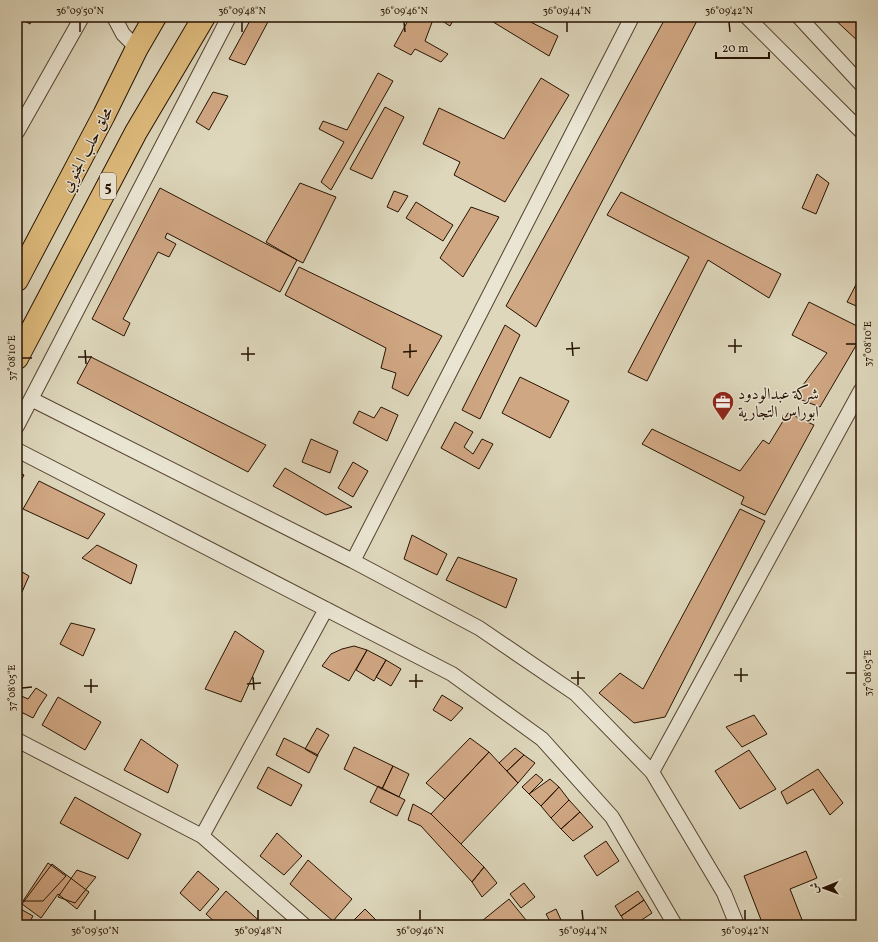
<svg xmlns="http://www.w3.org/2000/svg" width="878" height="942" font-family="Vollkorn,Amiri,serif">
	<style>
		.building { fill: #d0a783; stroke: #261200 }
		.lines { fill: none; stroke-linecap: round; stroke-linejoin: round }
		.minor-casing { stroke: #54432f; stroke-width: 16 }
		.trunk-casing { stroke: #261200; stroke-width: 24 }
		.minor { stroke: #eae5d3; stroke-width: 14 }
		.trunk { stroke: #dfbc7e; stroke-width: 22 }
		.ticks { fill: none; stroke: #261200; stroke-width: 1.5 }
		.labels { text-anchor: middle; stroke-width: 3; stroke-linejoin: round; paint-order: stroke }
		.shield { fill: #eae5d3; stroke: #61513f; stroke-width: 1 }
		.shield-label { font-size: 15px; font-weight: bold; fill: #261200 }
		.street-label { font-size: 16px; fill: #261200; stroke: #eae5d3 }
		.poi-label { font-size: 16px; fill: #261200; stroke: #eae5d3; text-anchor: start }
		.neatline { fill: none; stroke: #261200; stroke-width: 1.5 }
		.ticks-label { font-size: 10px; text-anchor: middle; fill: #261200 }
	</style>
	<rect width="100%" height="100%" fill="#ded7bc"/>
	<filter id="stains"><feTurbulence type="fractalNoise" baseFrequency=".005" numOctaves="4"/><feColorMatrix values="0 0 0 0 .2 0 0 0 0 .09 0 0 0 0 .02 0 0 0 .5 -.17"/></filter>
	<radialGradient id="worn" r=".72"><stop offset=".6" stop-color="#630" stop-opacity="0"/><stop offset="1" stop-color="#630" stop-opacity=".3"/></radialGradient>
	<!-- building -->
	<path class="building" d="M 17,17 L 33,17 L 30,24 Z
		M 252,17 L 269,17 L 270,18 L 245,65 L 229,59 Z
		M 410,17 L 434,17 L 425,41 L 448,54 L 441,62 L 415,49 L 411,55 L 394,46 Z
		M 436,17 L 455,17 L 450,26 Z
		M 485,17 L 521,17 L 558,36 L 549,56 Z
		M 531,17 L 544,17 L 541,22 Z
		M 666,17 L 699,17 L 536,327 L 506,306 Z
		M 832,17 L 861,17 L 861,40 L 859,42 Z
		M 378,73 L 393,81 L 331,190 L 321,182 L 344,142 L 319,129 L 323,121 L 347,130 Z
		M 541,78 L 569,95 L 505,202 L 454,175 L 460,162 L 423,144 L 439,108 L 504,139 Z
		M 213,92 L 228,96 L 209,130 L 196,122 Z
		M 385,107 L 404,117 L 372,179 L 350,169 Z
		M 817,174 L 829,183 L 816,214 L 802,208 Z
		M 300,183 L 336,197 L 303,263 L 297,260 L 266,242 Z
		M 160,188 L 297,260 L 280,292 L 167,233 L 165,238 L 176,244 L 169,257 L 158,252 L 123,319 L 130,323 L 124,336 L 92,319 Z
		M 394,191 L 408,196 L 398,212 L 387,207 Z
		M 621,192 L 781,274 L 769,298 L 708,260 L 647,381 L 628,372 L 689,257 L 607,215 Z
		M 416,202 L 453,225 L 443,241 L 406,218 Z
		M 471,207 L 499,217 L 463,277 L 440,258 Z
		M 299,267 L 442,336 L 408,396 L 392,388 L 396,373 L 381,368 L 386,348 L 285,295 Z
		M 861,275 L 861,308 L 847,302 Z
		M 809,302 L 861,328 L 861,337 L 820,407 L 794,397 L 827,353 L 792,335 Z
		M 505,325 L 520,335 L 480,419 L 462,410 Z
		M 91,357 L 266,445 L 248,472 L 77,383 Z
		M 520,377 L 569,401 L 550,438 L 502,413 Z
		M 381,407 L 398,415 L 387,441 L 353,423 L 359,411 L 374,418 Z
		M 788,413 L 814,425 L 765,515 L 741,504 L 744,497 L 642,444 L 652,429 L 740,471 L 763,440 L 769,444 Z
		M 455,422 L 473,432 L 464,447 L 473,454 L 482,439 L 493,444 L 479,469 L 441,448 Z
		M 311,439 L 338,451 L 330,473 L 302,462 Z
		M 353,462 L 368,471 L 353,497 L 338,488 Z
		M 285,468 L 352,507 L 326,515 L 273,486 Z
		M 17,471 L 24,475 L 17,488 Z
		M 39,481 L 105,514 L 88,539 L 23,509 Z
		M 740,509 L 765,521 L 665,717 L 634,723 L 599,693 L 620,673 L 643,689 Z
		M 412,535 L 447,554 L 437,575 L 404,559 Z
		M 97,545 L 137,565 L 131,584 L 82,558 Z
		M 458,557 L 517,579 L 506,608 L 446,580 Z
		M 17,569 L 29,576 L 22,592 L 17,590 Z
		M 71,623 L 95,629 L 83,656 L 60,644 Z
		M 235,631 L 264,651 L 241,702 L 205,689 Z
		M 354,646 L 367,650 L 349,681 L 322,666 L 331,654 L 342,649 Z
		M 367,650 L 386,660 L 374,681 L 356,670 Z
		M 386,660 L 401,669 L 391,686 L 376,677 Z
		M 36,688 L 47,695 L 39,707 L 33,718 L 17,710 L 17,694 L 28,699 Z
		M 442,695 L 463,708 L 451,721 L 433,710 Z
		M 58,697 L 101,722 L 85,750 L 42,725 Z
		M 754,715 L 767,734 L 742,747 L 726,727 Z
		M 317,728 L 329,735 L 317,756 L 305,749 Z
		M 284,738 L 318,755 L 309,773 L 276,755 Z
		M 470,738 L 489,752 L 445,799 L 426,783 Z
		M 141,739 L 178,765 L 168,793 L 124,770 Z
		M 354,747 L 393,766 L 382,789 L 344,769 Z
		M 515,748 L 524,755 L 507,771 L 499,763 Z
		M 749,750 L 776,789 L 740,809 L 715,771 Z
		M 489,752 L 518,783 L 461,844 L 431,814 Z
		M 524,755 L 535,763 L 518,783 L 507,771 Z
		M 393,766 L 409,774 L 399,797 L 382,789 Z
		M 268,767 L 302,785 L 291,806 L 257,788 Z
		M 818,769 L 843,803 L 830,815 L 813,789 L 787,804 L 781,792 Z
		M 536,774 L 543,780 L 529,794 L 522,787 Z
		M 550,779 L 559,787 L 541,806 L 529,794 Z
		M 378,786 L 405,800 L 397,816 L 370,802 Z
		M 559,787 L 569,800 L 551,818 L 541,806 Z
		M 75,797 L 141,834 L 128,859 L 60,823 Z
		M 569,800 L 580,812 L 561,829 L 551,818 Z
		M 413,804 L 431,814 L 484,867 L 472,882 L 421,826 L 408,820 Z
		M 580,812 L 593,827 L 573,841 L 561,829 Z
		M 277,833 L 302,856 L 284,875 L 260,856 Z
		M 606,841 L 619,861 L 597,876 L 584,856 Z
		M 806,851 L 817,878 L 790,889 L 804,925 L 763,925 L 744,876 Z
		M 308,860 L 352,899 L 333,921 L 290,884 Z
		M 48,863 L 66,876 L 43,901 L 23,901 Z
		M 52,864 L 89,892 L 77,909 L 58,894 L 41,918 L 22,904 Z
		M 484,867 L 497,883 L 482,897 L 472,882 Z
		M 77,870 L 96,877 L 75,903 L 58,897 Z
		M 198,871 L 219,889 L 200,911 L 180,893 Z
		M 524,883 L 535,897 L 521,908 L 510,894 Z
		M 226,891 L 264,925 L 218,925 L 206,914 Z
		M 638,891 L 644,900 L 621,916 L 615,906 Z
		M 509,899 L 530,925 L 477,925 Z
		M 644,900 L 652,913 L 634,925 L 627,925 L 621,916 Z
		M 17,907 L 33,916 L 28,925 L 17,925 Z
		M 365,909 L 381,925 L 349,925 Z
		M 556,909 L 561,920 L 552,925 L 546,914 Z"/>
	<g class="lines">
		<!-- minor casing -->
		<g class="minor-casing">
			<path id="minor" d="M 114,17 L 123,34 L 137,48
				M 747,17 L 861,131
				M 799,17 L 861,84
				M 17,132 L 82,17
				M 31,399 L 353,561 L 479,628 L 576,694 L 652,772 L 724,893 L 737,925
				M 17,426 L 229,17
				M 17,450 L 452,674 L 542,739 L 612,817 L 675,925
				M 353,561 L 632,17
				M 17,740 L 202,836 L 304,925
				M 652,772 L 861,390
				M 202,836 L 326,609"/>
		</g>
		<!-- trunk casing -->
		<g class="trunk-casing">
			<path id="trunk" d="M 17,280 L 104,115 L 137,48 L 155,17
				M 17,358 L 136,132 L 204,17"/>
		</g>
		<!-- minor -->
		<use href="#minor" class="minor"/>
		<!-- trunk -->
		<use href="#trunk" class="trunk"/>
	</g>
	<!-- ticks -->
	<path class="ticks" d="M 80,22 L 80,32M 242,22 L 242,32M 404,22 L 405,32M 567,22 L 567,32M 729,22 L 730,32M 735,339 L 735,353M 572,342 L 573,356M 410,344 L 410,358M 846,344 L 856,344M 728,346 L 742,346M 248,347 L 248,361M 566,349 L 580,348M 85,350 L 86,364M 403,352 L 417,351M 241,354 L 255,354M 78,357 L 92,357M 22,358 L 32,358M 741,668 L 741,682M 578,671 L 578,685M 846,673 L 856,673M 416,674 L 416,688M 734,675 L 748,675M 253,677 L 254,690M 571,678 L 585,678M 91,679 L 91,693M 409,681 L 423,681M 247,684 L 261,683M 84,686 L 98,686M 22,688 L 32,687M 95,910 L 95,920M 258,910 L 258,920M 420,910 L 420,920M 582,910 L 583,920M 745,910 L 745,920"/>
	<!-- icons -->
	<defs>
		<g id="office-pin" transform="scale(1.15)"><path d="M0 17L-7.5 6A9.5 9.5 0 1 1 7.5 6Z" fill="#8f2418" stroke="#eae5d3"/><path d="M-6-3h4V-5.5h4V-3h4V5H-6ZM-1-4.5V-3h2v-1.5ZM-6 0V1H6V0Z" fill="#fff"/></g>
	</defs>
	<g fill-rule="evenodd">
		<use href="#office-pin" x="723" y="402"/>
	</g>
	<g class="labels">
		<!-- shield labels -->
		<rect class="shield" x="100" y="173" width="16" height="26" rx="3"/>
		<g class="shield-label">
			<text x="108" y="191">5</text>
		</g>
		<!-- street labels -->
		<g class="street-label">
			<text transform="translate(86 149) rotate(-62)" y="6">محلق حلب الجنوبي</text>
		</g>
		<!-- poi labels -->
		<g class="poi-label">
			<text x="738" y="399">شركة عبدالودود<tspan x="738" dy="18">ابوراس التجارية</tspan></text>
		</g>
	</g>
	<!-- margin -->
	<rect width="878" height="942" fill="none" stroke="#ded7bc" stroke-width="44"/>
	<!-- north arrow -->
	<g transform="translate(824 888) rotate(269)" stroke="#eae5d3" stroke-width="3" paint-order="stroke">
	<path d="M0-3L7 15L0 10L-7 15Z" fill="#261200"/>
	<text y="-6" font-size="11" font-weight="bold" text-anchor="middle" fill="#261200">ش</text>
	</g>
	<!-- scale -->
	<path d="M716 52v6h53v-6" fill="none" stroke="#261200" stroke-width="2"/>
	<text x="722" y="52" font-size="12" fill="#261200" stroke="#eae5d3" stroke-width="3" paint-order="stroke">20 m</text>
	<rect x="22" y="22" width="834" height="898" class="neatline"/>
	<g class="ticks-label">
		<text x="80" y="14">36°09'50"N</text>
		<text x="242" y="14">36°09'48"N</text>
		<text x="404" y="14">36°09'46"N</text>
		<text x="567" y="14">36°09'44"N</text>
		<text x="729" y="14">36°09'42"N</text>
		<text transform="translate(867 344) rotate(-90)" y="4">37°08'10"E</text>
		<text transform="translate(11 358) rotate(-90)" y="4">37°08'10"E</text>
		<text transform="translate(867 673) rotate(-90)" y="4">37°08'05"E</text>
		<text transform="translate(11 688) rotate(-90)" y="4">37°08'05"E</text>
		<text x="95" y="934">36°09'50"N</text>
		<text x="258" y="934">36°09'48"N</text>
		<text x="420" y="934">36°09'46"N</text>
		<text x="583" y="934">36°09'44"N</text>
		<text x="745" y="934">36°09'42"N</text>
	</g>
	<rect width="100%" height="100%" filter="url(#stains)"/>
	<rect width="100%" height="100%" fill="url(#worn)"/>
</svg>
